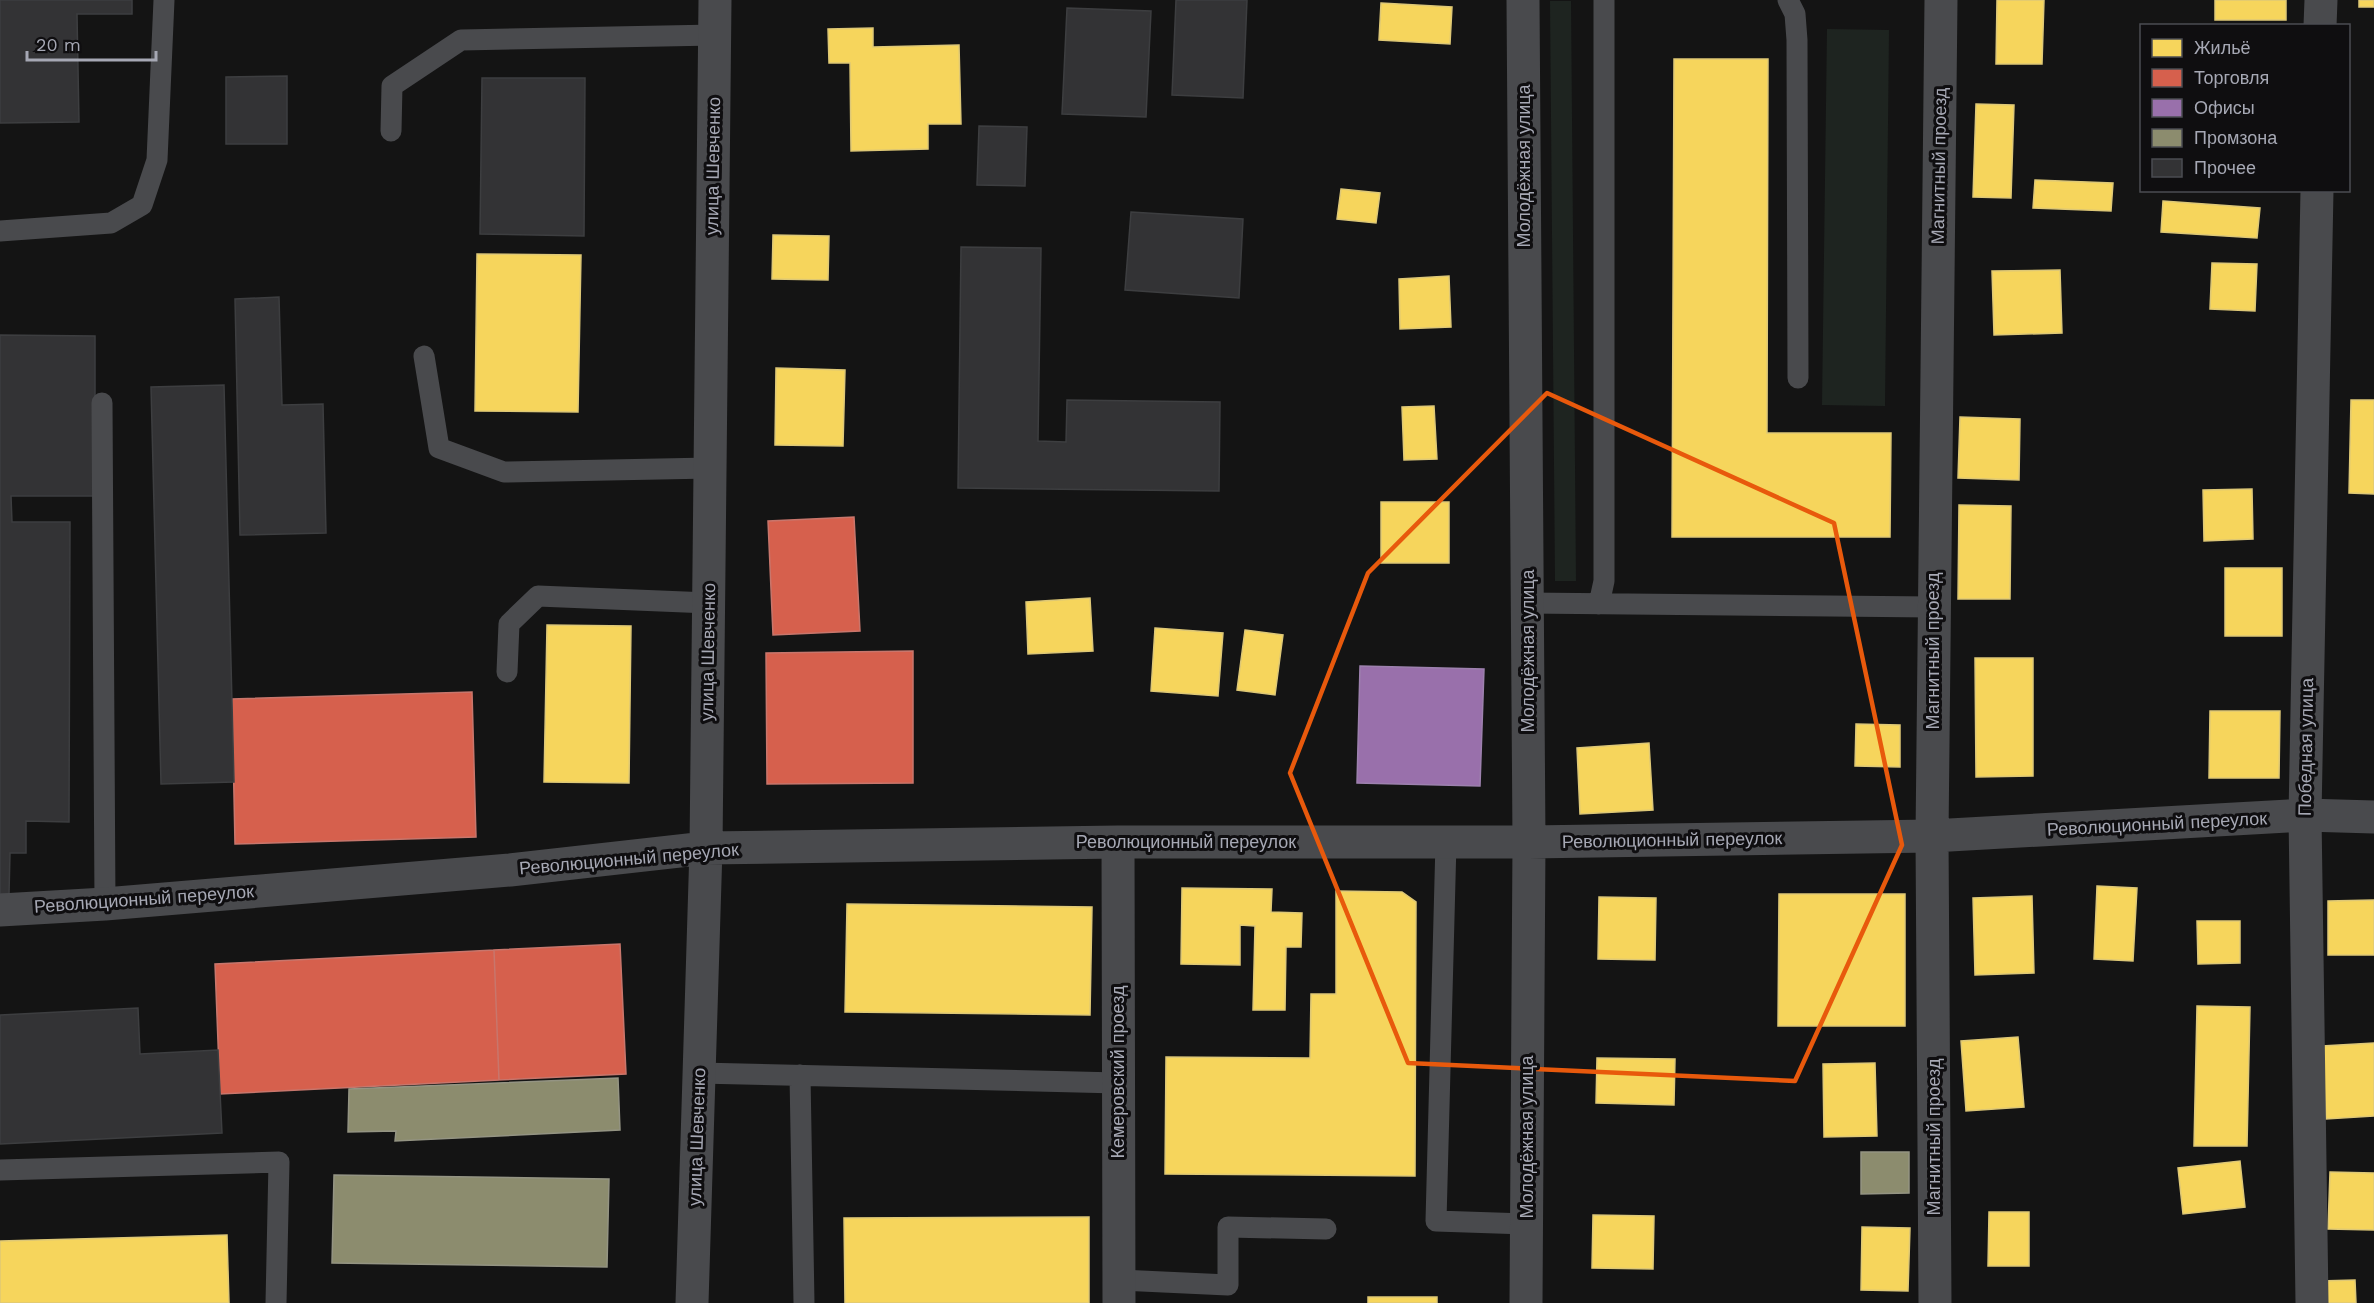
<svg xmlns="http://www.w3.org/2000/svg" width="2374" height="1303" font-family="'Work Sans',sans-serif">
	<style>
		.green { fill: #1e2420 }
		.homes { fill: #f6d55c; stroke: #dec876; stroke-width: 1.5 }
		.shops { fill: #d6604d; stroke: #c8766c; stroke-width: 1.5 }
		.offices { fill: #9970ab; stroke: #9d81ae; stroke-width: 1.5 }
		.industry { fill: #8c8c6e; stroke: #949483; stroke-width: 1.5 }
		.building { fill: #333335; stroke: #3d3e40; stroke-width: 1.5 }
		.lines { fill: none; stroke-linecap: round; stroke-linejoin: round }
		.lane { stroke: #494a4d; stroke-width: 21 }
		.street { stroke: #494a4d; stroke-width: 33 }
		.marked { fill: none; stroke: #e8590c; stroke-width: 4.5; stroke-linejoin: round }
		.labels { text-anchor: middle; stroke-width: 6; stroke-linejoin: round; paint-order: stroke }
		.street-label { font-size: 18px; fill: #a6a8b4; stroke: #0f0e10 }
	</style>
	<rect width="100%" height="100%" fill="#141414"/>
	<!-- green -->
	<path class="green" d="M 1550,1 L 1571,1 L 1576,581 L 1555,581 Z
		M 1827,29 L 1889,30 L 1885,406 L 1822,405 Z"/>
	<!-- homes -->
	<path class="homes" d="M 1997,0 L 2044,0 L 2042,64 L 1996,64 Z
		M 2215,0 L 2286,0 L 2286,20 L 2215,20 Z
		M 2359,0 L 2374,0 L 2374,7 L 2359,7 Z
		M 1381,3 L 1452,7 L 1450,44 L 1379,40 Z
		M 873,28 L 873,47 L 959,45 L 961,124 L 928,124 L 928,149 L 851,151 L 850,63 L 829,63 L 828,29 Z
		M 1674,59 L 1768,59 L 1767,433 L 1891,433 L 1890,537 L 1672,537 Z
		M 1976,104 L 2014,105 L 2011,198 L 1973,197 Z
		M 2035,180 L 2113,183 L 2111,211 L 2033,208 Z
		M 1341,189 L 1380,193 L 1376,223 L 1337,219 Z
		M 2163,201 L 2260,208 L 2257,238 L 2161,232 Z
		M 773,235 L 829,236 L 828,280 L 772,279 Z
		M 477,254 L 581,255 L 578,412 L 475,411 Z
		M 2212,263 L 2257,264 L 2255,311 L 2210,309 Z
		M 2060,270 L 2062,333 L 1994,335 L 1992,271 Z
		M 1449,276 L 1451,327 L 1400,329 L 1399,279 Z
		M 776,368 L 845,370 L 843,446 L 775,445 Z
		M 2351,400 L 2374,400 L 2374,494 L 2349,493 Z
		M 1434,406 L 1437,459 L 1404,460 L 1402,407 Z
		M 1960,417 L 2020,419 L 2019,480 L 1958,478 Z
		M 2252,489 L 2253,539 L 2204,541 L 2203,490 Z
		M 1381,502 L 1449,502 L 1449,563 L 1381,563 Z
		M 1959,505 L 2011,506 L 2010,599 L 1958,599 Z
		M 2225,568 L 2282,568 L 2282,636 L 2225,636 Z
		M 1090,598 L 1093,651 L 1028,654 L 1026,602 Z
		M 547,625 L 631,626 L 629,783 L 544,782 Z
		M 1155,628 L 1223,633 L 1218,696 L 1151,691 Z
		M 1245,630 L 1283,635 L 1275,695 L 1237,690 Z
		M 1975,658 L 2033,658 L 2033,776 L 1976,777 Z
		M 2210,711 L 2280,711 L 2279,778 L 2209,778 Z
		M 1856,724 L 1900,725 L 1900,767 L 1855,766 Z
		M 1649,743 L 1653,810 L 1580,814 L 1577,748 Z
		M 2097,886 L 2137,888 L 2133,961 L 2094,959 Z
		M 1182,888 L 1272,889 L 1271,912 L 1302,913 L 1301,947 L 1286,947 L 1285,1010 L 1253,1010 L 1255,926 L 1240,925 L 1240,965 L 1181,964 Z
		M 1336,891 L 1402,892 L 1416,902 L 1415,1176 L 1165,1174 L 1166,1057 L 1310,1058 L 1311,994 L 1336,994 Z
		M 1779,894 L 1905,894 L 1905,1026 L 1778,1026 Z
		M 2032,896 L 2034,973 L 1975,975 L 1973,898 Z
		M 1599,897 L 1656,898 L 1655,960 L 1598,959 Z
		M 2374,900 L 2374,955 L 2328,955 L 2328,901 Z
		M 847,904 L 1092,907 L 1090,1015 L 845,1012 Z
		M 2197,921 L 2240,921 L 2240,963 L 2198,964 Z
		M 2197,1006 L 2250,1007 L 2247,1146 L 2194,1146 Z
		M 2018,1037 L 2024,1107 L 1966,1111 L 1961,1041 Z
		M 2374,1043 L 2374,1116 L 2326,1119 L 2322,1046 Z
		M 1597,1058 L 1675,1059 L 1674,1105 L 1596,1103 Z
		M 1875,1063 L 1877,1136 L 1824,1137 L 1823,1064 Z
		M 2240,1161 L 2245,1207 L 2183,1214 L 2178,1168 Z
		M 2330,1172 L 2374,1173 L 2374,1230 L 2328,1229 Z
		M 1989,1212 L 2029,1212 L 2029,1266 L 1988,1266 Z
		M 1593,1215 L 1654,1216 L 1653,1269 L 1592,1268 Z
		M 1089,1217 L 1089,1303 L 845,1303 L 844,1218 Z
		M 1862,1227 L 1910,1228 L 1908,1291 L 1861,1290 Z
		M 227,1235 L 229,1303 L 0,1303 L 0,1241 Z
		M 2355,1280 L 2356,1303 L 2319,1303 L 2319,1281 Z
		M 1368,1297 L 1437,1297 L 1437,1303 L 1368,1303 Z"/>
	<!-- shops -->
	<path class="shops" d="M 854,517 L 860,631 L 773,635 L 768,521 Z
		M 913,651 L 913,783 L 767,784 L 766,653 Z
		M 472,692 L 476,837 L 235,844 L 232,699 Z
		M 620,944 L 626,1074 L 499,1080 L 494,950 Z
		M 494,950 L 499,1080 L 220,1094 L 215,964 Z"/>
	<!-- offices -->
	<path class="offices" d="M 1360,666 L 1484,669 L 1480,786 L 1357,783 Z"/>
	<!-- industry -->
	<path class="industry" d="M 618,1078 L 620,1130 L 395,1141 L 396,1131 L 348,1132 L 349,1089 Z
		M 1861,1152 L 1909,1152 L 1909,1193 L 1861,1194 Z
		M 334,1175 L 609,1179 L 607,1267 L 332,1263 Z"/>
	<!-- building -->
	<path class="building" d="M 0,0 L 132,0 L 132,14 L 77,14 L 79,122 L 0,123 Z
		M 1176,0 L 1247,0 L 1243,98 L 1172,95 Z
		M 1067,8 L 1151,11 L 1146,117 L 1062,114 Z
		M 287,76 L 287,144 L 226,144 L 226,77 Z
		M 482,78 L 585,78 L 584,236 L 480,234 Z
		M 979,126 L 1027,127 L 1025,186 L 977,185 Z
		M 1131,212 L 1243,219 L 1239,298 L 1125,290 Z
		M 961,247 L 1041,248 L 1038,441 L 1066,442 L 1067,400 L 1220,402 L 1219,491 L 958,488 Z
		M 279,297 L 282,405 L 323,404 L 326,533 L 240,535 L 235,299 Z
		M 0,335 L 95,336 L 95,496 L 11,496 L 12,522 L 70,522 L 69,822 L 26,821 L 26,853 L 10,853 L 9,894 L 0,894 Z
		M 224,385 L 234,782 L 161,784 L 151,387 Z
		M 138,1008 L 140,1054 L 218,1050 L 222,1133 L 0,1144 L 0,1015 Z"/>
	<g class="lines">
		<!-- lane -->
		<path class="lane" d="M 1788,0 L 1795,14 L 1797,40 L 1798,378
			M 391,131 L 392,86 L 461,40 L 715,35
			M 0,231 L 111,223 L 142,205 L 157,160 L 164,0
			M 424,356 L 439,448 L 504,472 L 710,468
			M 102,403 L 105,904
			M 1527,603 L 1933,607
			M 1599,604 L 1604,581 L 1604,0
			M 507,672 L 509,624 L 538,596 L 709,603
			M 1446,842 L 1436,1221 L 1526,1224
			M 699,1073 L 1118,1083
			M 800,1075 L 804,1303
			M 0,1170 L 279,1162 L 276,1303
			M 1120,1280 L 1228,1285 L 1228,1227 L 1326,1229"/>
		<!-- street -->
		<path class="street" d="M 1523,0 L 1529,842 L 1526,1303
			M 2320,26 L 2321,0
			M 1118,842 L 1119,1303
			M 0,910 L 105,904 L 510,870 L 706,848 L 1118,842 L 1529,842 L 1932,836 L 2305,815 L 2374,817
			M 692,1303 L 706,848 L 715,0
			M 1935,1303 L 1932,836 L 1941,0
			M 2312,1303 L 2305,815 L 2317,190"/>
	</g>
	<!-- marked area -->
	<path class="marked" d="M 1547,393 L 1834,523 L 1902,845 L 1795,1081 L 1408,1063 L 1290,773 L 1368,573 Z"/>
	<g class="labels">
		<!-- street labels -->
		<g class="street-label">
			<text transform="translate(713 166) rotate(-89)" y="6">улица Шевченко</text>
			<text transform="translate(1524 166) rotate(-90)" y="6">Молодёжная улица</text>
			<text transform="translate(1939 166) rotate(-89)" y="6">Магнитный проезд</text>
			<text transform="translate(1528 651) rotate(-90)" y="6">Молодёжная улица</text>
			<text transform="translate(1933 651) rotate(-90)" y="6">Магнитный проезд</text>
			<text transform="translate(708 652) rotate(-89)" y="6">улица Шевченко</text>
			<text transform="translate(2306 747) rotate(-89)" y="6">Победная улица</text>
			<text transform="translate(2157 824) rotate(-3)" y="6">Революционный переулок</text>
			<text transform="translate(1672 840) rotate(-1)" y="6">Революционный переулок</text>
			<text x="1186" y="848">Революционный переулок</text>
			<text transform="translate(629 859) rotate(-5)" y="6">Революционный переулок</text>
			<text transform="translate(144 899) rotate(-4)" y="6">Революционный переулок</text>
			<text transform="translate(1118 1072) rotate(-90)" y="6">Кемеровский проезд</text>
			<text transform="translate(697 1137) rotate(-88)" y="6">улица Шевченко</text>
			<text transform="translate(1527 1137) rotate(-90)" y="6">Молодёжная улица</text>
			<text transform="translate(1934 1137) rotate(-90)" y="6">Магнитный проезд</text>
		</g>
	</g>
	<!-- legend -->
	<rect x="2140" y="24" width="210" height="168" fill="#0f0e10" stroke="#4b4c52" stroke-width="1.5"/>
	<rect x="2152" y="39" width="30" height="18" fill="#f6d55c" stroke="#4b4c52" stroke-width="1.5"/>
	<text x="2194" y="54" font-size="18" fill="#a6a8b4">Жильё</text>
	<rect x="2152" y="69" width="30" height="18" fill="#d6604d" stroke="#4b4c52" stroke-width="1.5"/>
	<text x="2194" y="84" font-size="18" fill="#a6a8b4">Торговля</text>
	<rect x="2152" y="99" width="30" height="18" fill="#9970ab" stroke="#4b4c52" stroke-width="1.5"/>
	<text x="2194" y="114" font-size="18" fill="#a6a8b4">Офисы</text>
	<rect x="2152" y="129" width="30" height="18" fill="#8c8c6e" stroke="#4b4c52" stroke-width="1.5"/>
	<text x="2194" y="144" font-size="18" fill="#a6a8b4">Промзона</text>
	<rect x="2152" y="159" width="30" height="18" fill="#333335" stroke="#4b4c52" stroke-width="1.5"/>
	<text x="2194" y="174" font-size="18" fill="#a6a8b4">Прочее</text>
	<!-- scale -->
	<path d="M27 51v9h129v-9" fill="none" stroke="#a6a8b4" stroke-width="3"/>
	<text x="36" y="51" font-size="18" fill="#a6a8b4" stroke="#0f0e10" stroke-width="4.5" paint-order="stroke">20 m</text>
</svg>
